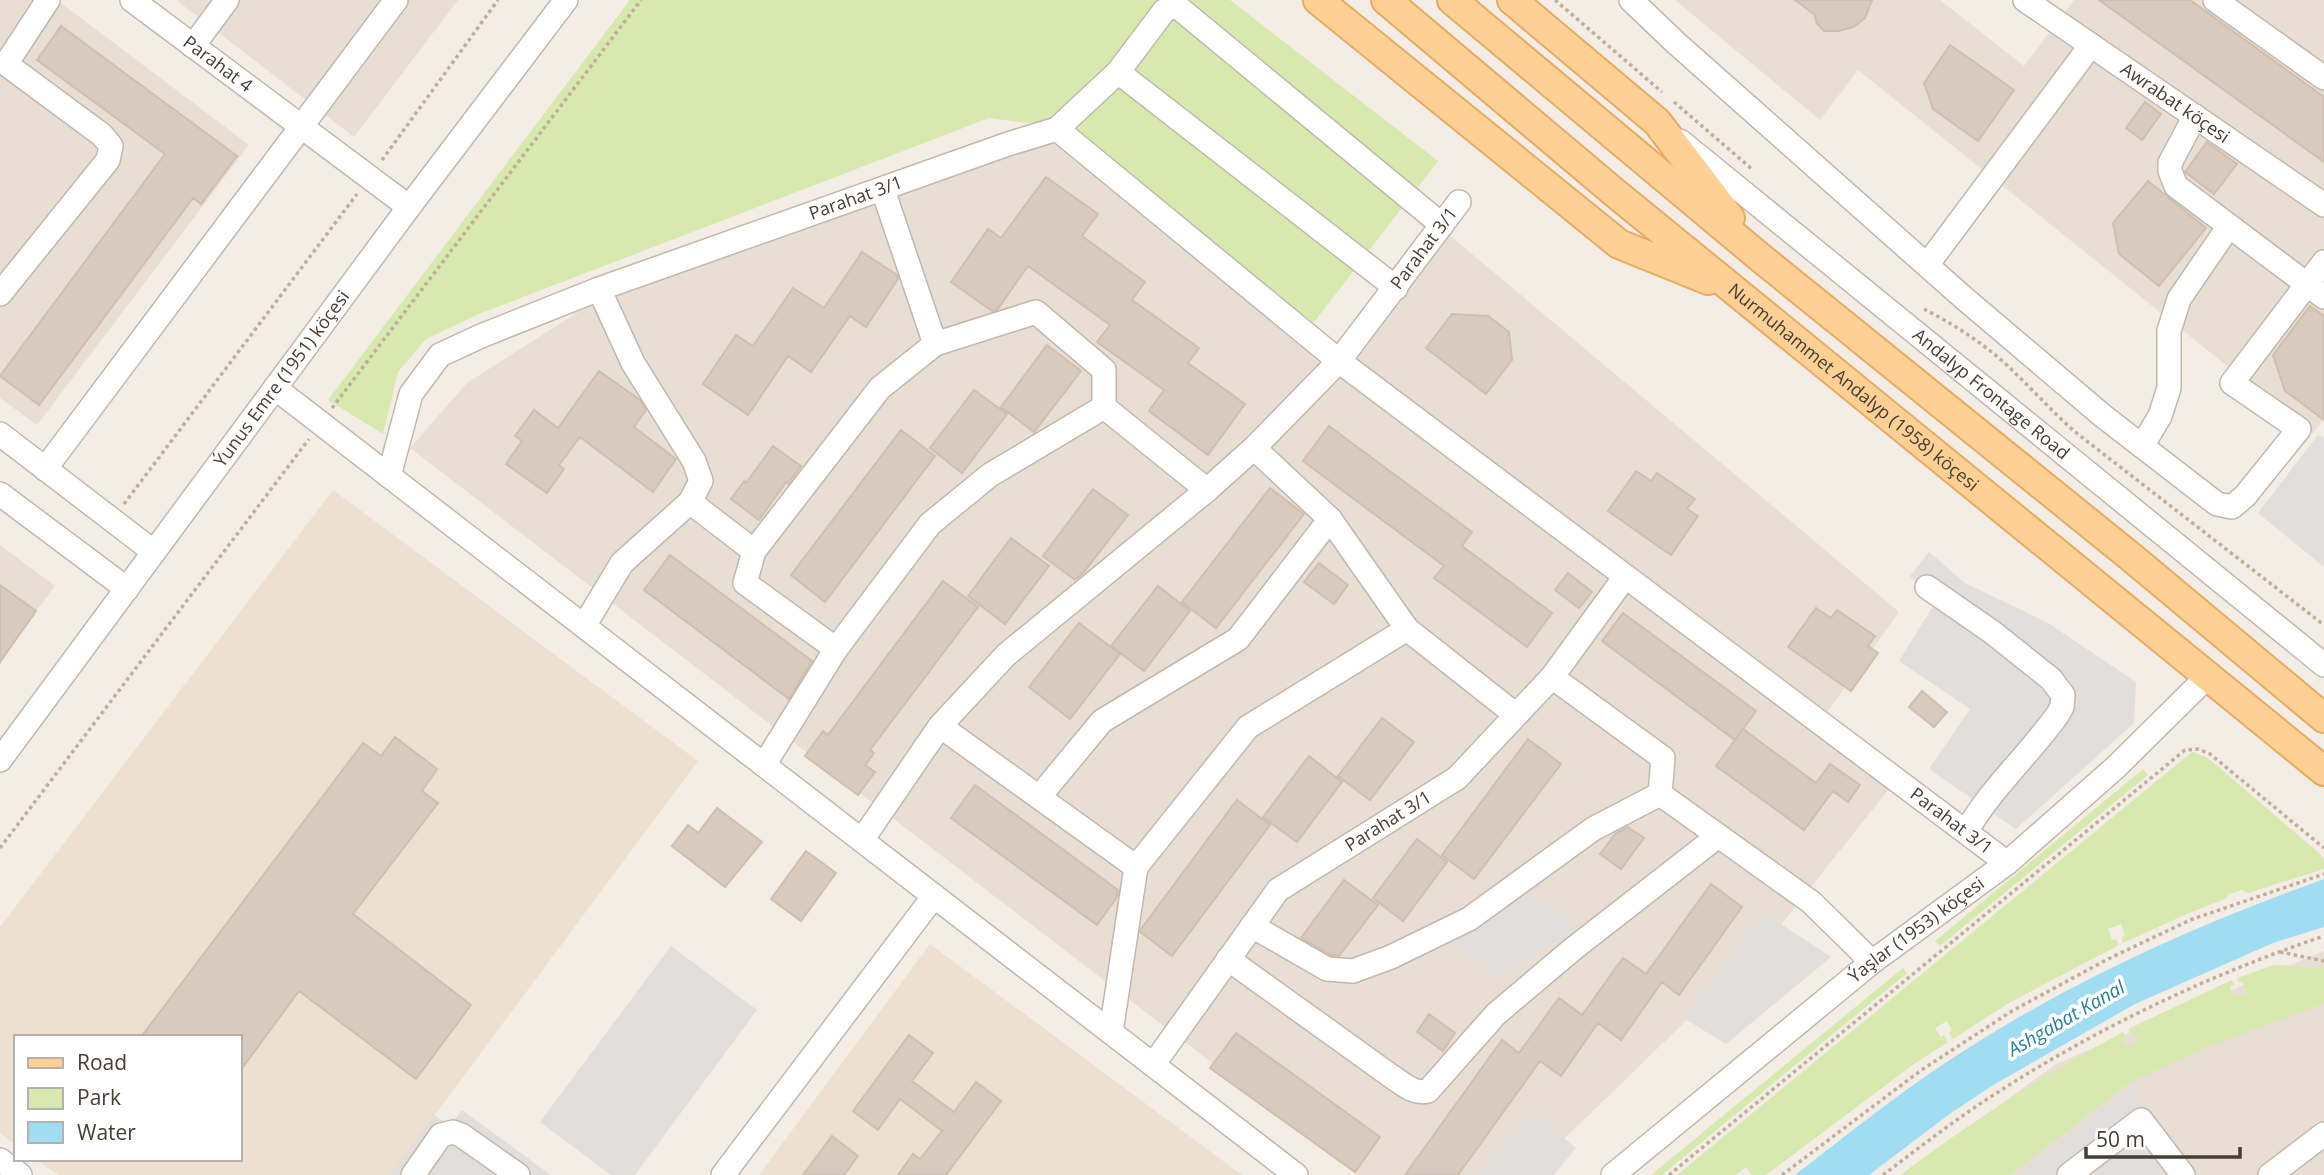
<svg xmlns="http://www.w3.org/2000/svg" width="2324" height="1175" font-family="'Open Sans',sans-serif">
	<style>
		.residential { fill: #e8ded4 }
		.education { fill: #ede0d0 }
		.green { fill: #d7e9ae }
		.parking { fill: #e1dedb }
		.water { fill: #a1ddf2 }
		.building { fill: #d8cabe; stroke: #d0beae; stroke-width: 2 }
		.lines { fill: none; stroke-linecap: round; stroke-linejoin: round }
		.minor-casing { stroke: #c2b7ac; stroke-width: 26 }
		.major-casing { stroke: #e6aa62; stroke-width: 32 }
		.path { stroke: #c1ad99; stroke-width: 3.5; stroke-dasharray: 3.5 3.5; stroke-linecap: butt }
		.minor { stroke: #fff; stroke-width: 23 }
		.major { stroke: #ffd094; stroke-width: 28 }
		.labels { text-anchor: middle; stroke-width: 7; stroke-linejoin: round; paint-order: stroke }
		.street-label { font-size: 18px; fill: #463d35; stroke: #fff }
		.water-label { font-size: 19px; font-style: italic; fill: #287d9c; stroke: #fff }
	</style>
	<rect width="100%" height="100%" fill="#f3ede6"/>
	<!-- residential -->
	<path class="residential" d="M 0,0 L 57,0 L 249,145 L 37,425 L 0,398 Z
		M 176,0 L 458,0 L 354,137 Z
		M 1675,0 L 1940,0 L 2024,66 L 2074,0 L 2324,0 L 2324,419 L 2312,434 L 1858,70 L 1820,120 Z
		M 1041,128 L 1344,366 L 1448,234 L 1899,612 L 1813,732 L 1889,789 L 1767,942 L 1527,1175 L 1358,1175 L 410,448 L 467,383 L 583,309 Z
		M 0,545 L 55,586 L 0,659 Z
		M 2324,951 L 2324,1175 L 1904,1175 L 2056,1064 Z"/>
	<!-- education -->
	<path class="education" d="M 333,490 L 698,761 L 390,1175 L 58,1175 L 36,1159 L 240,1159 L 240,1037 L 16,1037 L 16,1145 L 0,1133 L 0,927 Z
		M 930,944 L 1242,1175 L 759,1175 Z"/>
	<!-- green -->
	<path class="green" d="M 630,0 L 1230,0 L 1438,161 L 1308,330 L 1042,125 L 989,118 L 479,314 L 426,339 L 398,372 L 383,434 L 328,400 Z
		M 2192,752 L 2206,757 L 2214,763 L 2319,853 L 2324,859 L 2324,869 L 2248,893 L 2242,890 L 2229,894 L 2225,899 L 2189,913 L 2123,943 L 2121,937 L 2125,935 L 2121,924 L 2108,929 L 2112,940 L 2116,939 L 2119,945 L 2009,1003 L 1953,1039 L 1949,1033 L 1952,1030 L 1947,1021 L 1935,1028 L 1941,1037 L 1944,1035 L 1948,1042 L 1914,1064 L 1766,1175 L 1752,1175 L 1746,1167 L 1735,1175 L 1677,1175 Z
		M 2143,769 L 2148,775 L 1940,946 L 1935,941 Z
		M 2274,965 L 2324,968 L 2324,1003 L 2197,1051 L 2129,1083 L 2010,1175 L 1900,1175 C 1971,1122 2045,1074 2123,1032 L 2126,1036 L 2122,1039 L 2128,1048 L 2139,1042 L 2134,1032 L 2130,1034 L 2128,1029 L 2232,980 L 2234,985 L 2230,987 L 2234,997 L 2246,993 L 2243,982 L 2239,983 L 2237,978 Z
		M 1903,968 L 1907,973 L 1662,1175 L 1651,1175 Z"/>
	<!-- parking -->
	<path class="parking" d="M 2318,435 L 2324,438 L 2324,567 L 2258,513 Z
		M 1929,552 L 1965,583 L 2048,623 L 2136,682 L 2134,723 L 2016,829 L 1929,769 L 1970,709 L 1899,661 L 1935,603 L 1910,576 Z
		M 1525,887 L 1578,928 L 1498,977 L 1448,939 Z
		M 1763,912 L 1831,957 L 1726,1044 L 1685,1019 Z
		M 671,946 L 757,1010 L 635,1175 L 611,1175 L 540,1122 Z
		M 2130,1088 L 2194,1175 L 2017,1175 Z
		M 462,1110 L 551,1175 L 390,1175 L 434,1115 L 450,1126 Z
		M 1532,1112 L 1576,1148 L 1554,1175 L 1480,1175 Z"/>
	<!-- water -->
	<path class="water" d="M 2324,879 L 2324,927 L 2273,943 L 2135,1004 L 1995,1084 L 1951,1113 L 1869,1175 L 1795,1175 C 1838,1142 1881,1107 1926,1076 C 2049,991 2184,929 2324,879 Z"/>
	<!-- building -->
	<path class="building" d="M 1795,0 L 1872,0 L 1865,18 L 1853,27 L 1839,31 L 1824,31 L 1816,22 L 1815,15 Z
		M 2099,0 L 2190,0 L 2324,97 L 2324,162 Z
		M 61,26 L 237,156 L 201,204 L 193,198 L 39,405 L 0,376 L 165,154 L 37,60 Z
		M 1950,45 L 2014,90 L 1978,141 L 1933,109 L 1924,83 Z
		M 2145,102 L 2161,114 L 2142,140 L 2126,128 Z
		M 2207,142 L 2237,164 L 2214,194 L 2185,172 Z
		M 1046,177 L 1098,214 L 1082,236 L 1145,282 L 1132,300 L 1199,348 L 1188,363 L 1245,404 L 1208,455 L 1149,411 L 1164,390 L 1097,342 L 1110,325 L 1028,266 L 997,310 L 992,311 L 951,282 L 988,229 L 1001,238 Z
		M 2148,181 L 2206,228 L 2159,286 L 2119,254 L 2113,223 Z
		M 862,252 L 897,275 L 898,279 L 866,327 L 850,316 L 811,372 L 788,356 L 748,415 L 703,384 L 736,335 L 753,346 L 793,288 L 824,308 Z
		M 2310,306 L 2324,316 L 2324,420 L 2285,391 L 2273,355 Z
		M 1452,314 L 1488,316 L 1509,332 L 1512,360 L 1486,394 L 1426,348 Z
		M 1047,345 L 1081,371 L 1034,432 L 1001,407 Z
		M 599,371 L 640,400 L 646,410 L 634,427 L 676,459 L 653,492 L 580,437 L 559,465 L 564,469 L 547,493 L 506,464 L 522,441 L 515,436 L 534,410 L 558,428 Z
		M 974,390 L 1007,414 L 962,473 L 930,448 Z
		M 1329,426 L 1472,532 L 1462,546 L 1552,613 L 1527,647 L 1434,578 L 1444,566 L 1303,461 Z
		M 901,430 L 935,456 L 825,602 L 791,575 Z
		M 773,446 L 801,466 L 788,484 L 786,482 L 759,520 L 731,499 L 744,481 L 746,483 Z
		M 1636,471 L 1651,481 L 1657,473 L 1695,499 L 1687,509 L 1698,516 L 1671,555 L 1608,511 Z
		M 1270,488 L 1304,514 L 1216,628 L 1182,602 Z
		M 1093,489 L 1128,515 L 1084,572 L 1075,580 L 1043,556 Z
		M 1011,538 L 1049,566 L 1005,624 L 968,596 Z
		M 670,555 L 812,661 L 789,699 L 644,590 Z
		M 1319,563 L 1348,585 L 1334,604 L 1304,582 Z
		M 1568,573 L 1592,592 L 1579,608 L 1555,590 Z
		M 943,581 L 978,607 L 870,750 L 874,753 L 865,765 L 875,772 L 858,795 L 805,756 L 823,731 L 828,735 Z
		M 0,585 L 36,611 L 0,662 Z
		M 1158,586 L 1190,611 L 1144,671 L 1111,646 Z
		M 1816,608 L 1831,618 L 1837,610 L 1875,636 L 1868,646 L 1878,653 L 1851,691 L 1788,647 Z
		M 1623,613 L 1756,711 L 1735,740 L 1602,641 Z
		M 1079,623 L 1120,654 L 1070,719 L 1029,687 Z
		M 1922,691 L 1947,712 L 1934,727 L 1909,707 Z
		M 1382,718 L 1414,742 L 1370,800 L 1338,776 Z
		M 1743,729 L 1816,783 L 1830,764 L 1860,785 L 1848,802 L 1833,791 L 1804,830 L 1716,766 Z
		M 395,737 L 437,769 L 422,791 L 438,803 L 353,914 L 471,1005 L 416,1079 L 299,991 L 240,1071 L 240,1037 L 141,1037 L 363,743 L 381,756 Z
		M 1528,739 L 1561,764 L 1474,879 L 1442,855 Z
		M 1309,756 L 1342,782 L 1297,842 L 1263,817 Z
		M 975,785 L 1118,890 L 1117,897 L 1097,925 L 951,818 Z
		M 1237,800 L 1270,825 L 1172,956 L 1140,932 L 1141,929 Z
		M 717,808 L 762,842 L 725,887 L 672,846 L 688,825 L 698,833 Z
		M 1628,827 L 1644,838 L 1621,869 L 1600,854 L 1616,833 Z
		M 1417,839 L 1447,862 L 1403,921 L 1373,898 Z
		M 806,851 L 836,873 L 801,921 L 771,899 Z
		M 1344,880 L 1378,905 L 1339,956 L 1331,955 L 1301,938 Z
		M 1711,884 L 1742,907 L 1679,995 L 1662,982 L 1621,1040 L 1598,1023 L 1561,1076 L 1540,1061 L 1458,1175 L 1405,1175 L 1502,1040 L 1519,1053 L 1559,998 L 1582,1015 L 1623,958 L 1646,974 Z
		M 1429,1014 L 1455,1033 L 1443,1051 L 1417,1032 Z
		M 1236,1033 L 1380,1137 L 1355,1172 L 1210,1068 Z
		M 909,1035 L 933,1053 L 912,1081 L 954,1112 L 976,1082 L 1001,1101 L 946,1175 L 898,1175 L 913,1154 L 920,1159 L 942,1131 L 900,1099 L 878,1130 L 853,1111 Z
		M 832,1136 L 858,1156 L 844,1175 L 803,1175 Z"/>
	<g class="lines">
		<!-- minor casing -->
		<g class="minor-casing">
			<g id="minor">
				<path id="s1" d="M 132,0 L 409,207"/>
				<path d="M 1631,0 L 1676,43 L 1965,299 L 2103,416 L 2217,504 L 2232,507 L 2245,496 L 2299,429 L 2232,383 L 2324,262"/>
				<path id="s2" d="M 2025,0 L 2324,205"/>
				<path d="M 2215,0 L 2324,78"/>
				<path d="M 193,46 L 227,0"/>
				<path d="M 1118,72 L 1164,11 L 1171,7 L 1179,8 L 1442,225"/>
				<path d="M 2195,116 L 2170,163 L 2170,171 L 2176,186 L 2324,297"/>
				<path d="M 1057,129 L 1118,72 L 1396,288"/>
				<path id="s3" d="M 1680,141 L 2324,665"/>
				<path d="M 883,190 L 935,344"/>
				<path d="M 1927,265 L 2091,45"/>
				<path d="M 599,289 L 633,363 L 694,461 L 701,481 L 690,502"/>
				<path d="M 0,294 L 108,160 L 111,146 L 102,135 L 6,64 L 48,0"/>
				<path d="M 275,388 L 1296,1175"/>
				<path d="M 0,434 L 154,552"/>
				<path d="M 2142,446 L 2160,416 L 2169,388 L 2169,331 L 2179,299 L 2229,226"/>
				<path d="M 1254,448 L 1330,519 L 1407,629 L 1516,715"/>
				<path d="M 45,469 L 396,0"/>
				<path id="s4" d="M 389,476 L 411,394 L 440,355 L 481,336 L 599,289 L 1008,144 L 1057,129 L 1339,361 L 2007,863"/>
				<path d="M 0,494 L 127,589"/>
				<path d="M 754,551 L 745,583 L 836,649"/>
				<path d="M 1927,587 L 1992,632 L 2051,679 L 2063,695 L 2062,707 L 2058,714 C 2029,755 1991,788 1966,832"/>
				<path d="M 584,626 L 622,563 L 690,502 L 754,551 L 880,388 L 935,344 L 1036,312 L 1104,370 L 1104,407 L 1207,490"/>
				<path d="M 1552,677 L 1663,758 L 1660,794 L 1811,902 L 1872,962"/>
				<path d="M 940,726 L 1136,867 L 1111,1032"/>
				<path id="s5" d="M 0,760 L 409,207 L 566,0"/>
				<path d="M 764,765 L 836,649 L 930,524 L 990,475 L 1104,407"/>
				<path d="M 1039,797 L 1102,721 L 1238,639 L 1330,519"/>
				<path id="s6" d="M 862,840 L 940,726 L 1006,655 L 1207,490 L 1254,448 L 1339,361 L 1459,202"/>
				<path d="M 1136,867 L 1248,727 L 1407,629"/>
				<path d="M 1252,926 L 1327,969 L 1353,971 L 1391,957 L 1469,919 L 1593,829 L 1660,794"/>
				<path d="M 1228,959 L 1391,1076 C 1402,1083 1414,1095 1428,1091 L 1496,1014 L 1573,949 L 1718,836"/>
				<path id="s7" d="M 1153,1065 L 1278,890 L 1457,778 L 1552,677 L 1625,577"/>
				<path d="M 0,1160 L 20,1175"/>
				<path d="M 413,1175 L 441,1135 L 453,1132 L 461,1135 L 518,1175"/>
				<path d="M 723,1175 L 934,896"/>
				<path id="s8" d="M 1613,1175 L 1872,962 L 2007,863 L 2116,767 L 2209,675"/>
				<path d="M 2069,1175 L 2141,1120 L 2183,1175"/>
				<path d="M 2270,1175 L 2324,1134"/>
			</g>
		</g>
		<!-- major casing -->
		<g class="major-casing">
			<g id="major">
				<path d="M 1318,0 L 1619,244 L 1708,280"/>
				<path id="s9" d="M 1386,0 L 1615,193 L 2324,771"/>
				<path d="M 1452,0 L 1762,259 L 2131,557 L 2324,718"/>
				<path d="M 1512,0 L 1657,122 L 1730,218"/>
			</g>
		</g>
		<!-- path -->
		<path class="path" d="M 1555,0 L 1662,92
			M 1674,102 L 1753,170
			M 382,160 L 498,0
			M 1924,309 C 1957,326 1991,348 2017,375 C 2038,395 2057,417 2079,435 L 2324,625
			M 332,408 L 641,0
			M 124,504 L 357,194
			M 0,848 L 309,439
			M 2280,952 L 2324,961
			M 1669,1175 L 2185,750 L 2198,749 L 2210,754 L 2324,848
			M 1782,1175 L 1920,1071 L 2012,1011 L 2106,960 L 2190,920 L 2324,874
			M 1883,1175 C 1920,1147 1956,1119 1995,1094 C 2097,1028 2209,975 2324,936"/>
		<!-- minor -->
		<use href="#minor" class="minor"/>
		<!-- major -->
		<use href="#major" class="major"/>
	</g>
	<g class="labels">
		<!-- street labels -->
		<g class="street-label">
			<text dy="6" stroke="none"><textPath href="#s1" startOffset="107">Parahat 4</textPath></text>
			<text dy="6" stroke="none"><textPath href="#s2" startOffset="182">Awrabat köçesi</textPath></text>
			<text dy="6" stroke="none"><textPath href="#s4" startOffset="578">Parahat 3/1</textPath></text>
			<text dy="6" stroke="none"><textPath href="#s6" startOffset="821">Parahat 3/1</textPath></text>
			<text dy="6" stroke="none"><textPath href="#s5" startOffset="474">Ýunus Emre (1951) köçesi</textPath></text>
			<text dy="6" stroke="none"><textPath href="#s9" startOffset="607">Nurmuhammet Andalyp (1958) köçesi</textPath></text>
			<text dy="6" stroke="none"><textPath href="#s3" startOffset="401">Andalyp Frontage Road</textPath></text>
			<text dy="6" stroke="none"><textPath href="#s7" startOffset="345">Parahat 3/1</textPath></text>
			<text dy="6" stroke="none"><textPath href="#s4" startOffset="1922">Parahat 3/1</textPath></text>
			<text dy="6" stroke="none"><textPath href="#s8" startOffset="390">Ýaşlar (1953) köçesi</textPath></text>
		</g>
		<!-- water labels -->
		<g class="water-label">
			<text transform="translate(2066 1018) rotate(-30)" y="7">Ashgabat Kanal</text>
		</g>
	</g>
	<!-- legend -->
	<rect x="14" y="1035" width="228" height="126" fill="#ffffff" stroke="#b5b1ae" stroke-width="2"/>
	<rect x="28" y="1058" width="35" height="10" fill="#ffd094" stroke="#b5b1ae" stroke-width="2"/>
	<text x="77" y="1070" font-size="21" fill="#463d35">Road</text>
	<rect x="28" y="1088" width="35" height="21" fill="#d7e9ae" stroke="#b5b1ae" stroke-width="2"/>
	<text x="77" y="1105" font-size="21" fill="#463d35">Park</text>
	<rect x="28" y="1122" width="35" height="21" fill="#a1ddf2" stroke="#b5b1ae" stroke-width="2"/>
	<text x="77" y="1140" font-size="21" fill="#463d35">Water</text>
	<!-- scale -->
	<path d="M2086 1147v10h154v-10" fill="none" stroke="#463d35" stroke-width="3.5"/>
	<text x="2096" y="1147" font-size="21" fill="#463d35" stroke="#ffffff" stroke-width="5" paint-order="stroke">50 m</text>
</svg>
